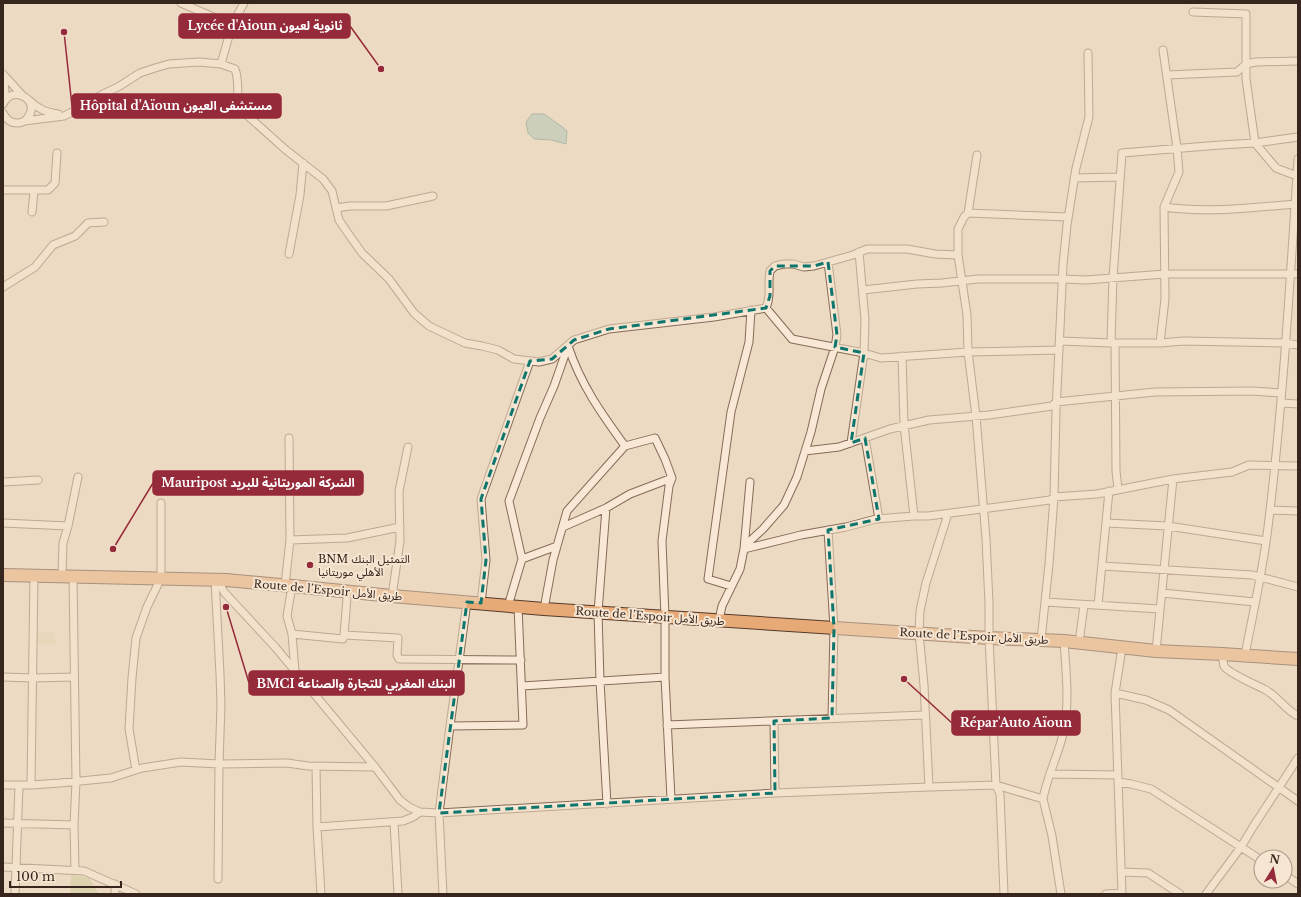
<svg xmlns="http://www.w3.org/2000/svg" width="1301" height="897" font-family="'Libre Baskerville','Noto Sans Arabic',serif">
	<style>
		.farmland { fill: #e3d3af }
		.green { fill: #cbca96 }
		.water { fill: #a4c0b4; stroke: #6b8e80 }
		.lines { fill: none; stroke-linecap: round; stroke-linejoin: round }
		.minor-casing { stroke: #876b59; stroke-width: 9 }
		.trunk-casing { stroke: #553a2d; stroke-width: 14 }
		.minor { stroke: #f8e8d5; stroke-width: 7 }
		.trunk { stroke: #e7aa76; stroke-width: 12 }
		.marked { fill: none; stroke: #0f766e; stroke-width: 3; stroke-dasharray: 8 5; stroke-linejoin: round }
		.poi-dot { fill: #952a3a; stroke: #f5e5d1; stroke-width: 1.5 }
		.labels { text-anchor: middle; stroke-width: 4; stroke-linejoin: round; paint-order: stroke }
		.poi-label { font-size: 11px; fill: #37261d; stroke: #f5e5d1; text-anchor: start }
		.street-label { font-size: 11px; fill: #37261d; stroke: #f5e5d1 }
		.leader { fill: none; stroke: #952a3a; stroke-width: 1.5 }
		.callout-dot { fill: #952a3a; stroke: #f5e5d1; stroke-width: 1.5 }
		.callout { fill: #952a3a; stroke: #952a3a; stroke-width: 1.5 }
		.callout-label { font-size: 12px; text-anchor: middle; font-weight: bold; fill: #fff }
	</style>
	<rect width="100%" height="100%" fill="#eddac2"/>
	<!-- farmland -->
	<path class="farmland" d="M 37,632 L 54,632 L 55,644 L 37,643 Z"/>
	<!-- green -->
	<path class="green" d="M 71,875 L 89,878 L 99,894 L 70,894 Z"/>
	<!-- water -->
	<path class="water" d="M 532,114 L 544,114 L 561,126 L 567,131 L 566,144 L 551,140 L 534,139 L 528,133 L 526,122 Z"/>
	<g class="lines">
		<!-- minor casing -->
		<g class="minor-casing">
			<path id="minor" d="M 181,3 L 232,25
				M 1193,12 L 1246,14 L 1246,79 L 1255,143 L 1276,168 L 1297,176
				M 221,64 L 232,25 L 244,3
				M 3,74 L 23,96
				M 3,74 L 5,92 L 3,102
				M 1167,75 L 1237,72 L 1246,64 L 1256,62 L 1298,61
				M 30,101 C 38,109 46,112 58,114
				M 3,104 C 13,83 41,101 28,117 C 26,121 22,123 17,123 C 10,123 6,119 3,113
				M 24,121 L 64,116 L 80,108 L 103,94 L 118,87 L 140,73 L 155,68 L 169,64 L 199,62 L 221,64 L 235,69 C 240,82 236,95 239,108 L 286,150 L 323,179 L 332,191 L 339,220 L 345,229 L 362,253 L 389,279 L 414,313 L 429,326 L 465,343 L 482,346 L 498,350 L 514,359 L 539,362 L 552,359 L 574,340 L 609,329 L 714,317 L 766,308 C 772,295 767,284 770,271 L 775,266 L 784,264 L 793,264 L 804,267 L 814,266 L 853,255 L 867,249 L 907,249 L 935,254 L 958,255
				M 977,155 L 968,213 L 964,217 L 958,229 L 958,255 L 967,315 L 968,352 L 976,416 L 986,539 L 989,603 L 989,638 L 996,785 L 1000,794 L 1004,894
				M 1074,178 L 1120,177
				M 3,190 L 48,190 L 55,183 L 57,153
				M 1164,207 C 1207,213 1251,208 1295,204
				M 336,208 L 350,206 L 386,206 L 433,196
				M 32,212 L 34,191
				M 968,213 L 1068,217
				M 289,254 L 300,195 L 303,163
				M 3,287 L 35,267 L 53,245 L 75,236 L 88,223 L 104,222
				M 863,290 L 917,284 L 942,283 L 978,279 L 1063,279 L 1086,280 L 1165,274 L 1298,274
				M 766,308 L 792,339 L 864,353 L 881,358 L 968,352 L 1059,350
				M 1060,341 L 1111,343 L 1160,343 L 1184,341 L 1286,343 L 1298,345
				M 1111,343 L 1113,278 L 1122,153 L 1220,145 L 1255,143 L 1298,137
				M 1115,343 L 1116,471 L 1118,489
				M 1160,343 L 1165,299 L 1164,207 L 1179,172 L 1177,148 L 1163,50
				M 568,346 C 581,385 601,413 625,446
				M 902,356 L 904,425 L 914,516
				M 1281,403 L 1298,404
				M 865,438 L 879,519
				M 851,443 L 864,353 L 865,320 L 859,252
				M 805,451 L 839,447 L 890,429 L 929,420 L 989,415 L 1052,406 L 1056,402 L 1155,392 L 1252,391 L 1281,393
				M 3,482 L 38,480
				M 606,508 L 598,612 L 600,681 L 607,804
				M 1270,510 L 1298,511
				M 3,523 L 68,526
				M 1106,523 L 1168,526 L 1266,541
				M 563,527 L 606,508 L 630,494 L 672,478
				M 828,530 L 834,628 L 832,718
				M 290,540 L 347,538 L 400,527
				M 744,549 L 801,535 L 846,527 L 876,519 L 914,516 L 928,516 L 1050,500 L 1054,497 L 1097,494 L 1173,479 L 1232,472 L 1249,465 L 1298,466
				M 744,549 L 750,541 L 763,529 L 784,505 L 797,477 L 811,432 L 821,389 L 835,347 L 837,335 L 828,262
				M 522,559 L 557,546
				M 1102,566 L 1252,575 L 1298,587
				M 62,575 L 63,543 L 68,526 L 78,477
				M 73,576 L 76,782 L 74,825 L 75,870
				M 215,580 L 220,674 L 221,705 L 219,764 L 218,879
				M 218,580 L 224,592 L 276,648 L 375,767 L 400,800 L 409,807 L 420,812 L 439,813 L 775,793 L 929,787 L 996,785 L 1043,799 C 1047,776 1058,756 1063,734 C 1070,704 1066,672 1064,641
				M 285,585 L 290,540 L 289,438
				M 292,586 L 287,616 L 292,634 L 343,639 L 344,635 L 398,638 L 397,655 L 399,659 L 521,660
				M 731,586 L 708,579 L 731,412 L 749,342 L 751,310
				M 1162,593 L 1255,602
				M 392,596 L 400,541 L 399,491 L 408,447
				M 1045,602 L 1160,609
				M 481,603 L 486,560 L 481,499 L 530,361
				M 1098,605 L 1109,491
				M 508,606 L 522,559 L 509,501 L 540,418 L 554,386 L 568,346
				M 544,609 L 553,560 L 567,511 L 625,446 L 655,438 L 665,459 L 672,478 L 669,486 L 662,541 L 665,617 L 665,677 L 671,799
				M 719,620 L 722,606 L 740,569 L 744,549 L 750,482
				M 292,634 L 295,671
				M 344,635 L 347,598 L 346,591
				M 1041,640 L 1049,564 L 1054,497 L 1056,411 L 1063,265 L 1067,225 L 1076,168 L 1089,117 L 1088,53
				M 1079,643 L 1084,605
				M 1122,648 L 1115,693 L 1122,894
				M 1156,651 L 1173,479
				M 1222,654 C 1223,657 1223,663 1224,666 C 1228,673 1256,685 1264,689 C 1278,696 1284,709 1298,716
				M 1245,655 C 1253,613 1263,570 1268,527 C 1283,405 1290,282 1298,159
				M 3,677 L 32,678 L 74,677
				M 522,686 L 665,677
				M 1115,693 L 1146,700 L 1169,710 L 1298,801
				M 774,721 L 775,793
				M 667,725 L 925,715
				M 450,726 L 523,725 L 518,606
				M 316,767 L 317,827 L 321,894
				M 136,770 L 129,729 L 132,678 L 136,638 L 147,607 L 161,578 L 161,503
				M 1050,774 L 1118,775
				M 1118,782 L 1131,784 L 1151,789 L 1261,860
				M 3,785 L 31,785 L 60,783 L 111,778 L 142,768 L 181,762 L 219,764 L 287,763 L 308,766 L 375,767
				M 31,785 L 34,575
				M 929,787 L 924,685 L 919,633 L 920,611 L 926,583 L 948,514
				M 1043,799 L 1052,836 L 1061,894
				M 394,822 L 398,894
				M 3,823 L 74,825
				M 317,827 L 403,821 L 413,817 L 420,812
				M 3,867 L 84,871 L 136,894
				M 1121,872 L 1148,873 L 1180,894
				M 1285,875 L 1298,884
				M 115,884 L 115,894
				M 15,894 L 19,785
				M 443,894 L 439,813 L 450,726 L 467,602
				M 1106,894 L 1122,893
				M 1206,894 L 1241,847 L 1253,827 L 1298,758"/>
		</g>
		<!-- trunk casing -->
		<g class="trunk-casing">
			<path id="trunk" d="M 3,575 L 226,580 L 292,586 L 392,596 L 544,609 L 989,638 L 1064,641 L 1156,651 L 1222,654 L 1298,659"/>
		</g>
		<!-- minor -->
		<use href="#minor" class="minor"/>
		<!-- trunk -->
		<use href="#trunk" class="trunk"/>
	</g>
	<!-- marked area -->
	<path d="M0 0H1301V897H0ZM 828,262 L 837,335 L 835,347 L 864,353 L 851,443 L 865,438 L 879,519 L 828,530 L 834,628 L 832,718 L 774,721 L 775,793 L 439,813 L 467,602 L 481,603 L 486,560 L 481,499 L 530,361 L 552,359 L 574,340 L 609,329 L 766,308 L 770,296 L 770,271 L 775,266 L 814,266 Z" fill="#eddac2" fill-opacity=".55" fill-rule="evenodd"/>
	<path class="marked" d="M 828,262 L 837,335 L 835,347 L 864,353 L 851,443 L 865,438 L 879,519 L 828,530 L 834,628 L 832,718 L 774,721 L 775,793 L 439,813 L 467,602 L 481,603 L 486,560 L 481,499 L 530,361 L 552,359 L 574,340 L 609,329 L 766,308 L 770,296 L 770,271 L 775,266 L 814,266 Z"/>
	<!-- markers -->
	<circle class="poi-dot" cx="310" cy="565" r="4"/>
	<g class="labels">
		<!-- poi labels -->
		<g class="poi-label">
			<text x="318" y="563">BNM التمثيل البنك<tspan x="318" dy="13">الأهلي موريتانيا</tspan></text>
		</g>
		<!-- street labels -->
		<g class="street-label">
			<text transform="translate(328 590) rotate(5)" y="4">Route de l’Espoir طريق الأمل</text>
			<text transform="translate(650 616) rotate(4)" y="4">Route de l’Espoir طريق الأمل</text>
			<text transform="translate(974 636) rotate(3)" y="4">Route de l’Espoir طريق الأمل</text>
		</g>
	</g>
	<!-- callouts -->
	<path class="leader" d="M381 69L350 26M64 32L72 106M113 549L153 483M226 607L249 683M904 679L952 723"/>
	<g class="callout-dot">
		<circle cx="381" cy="69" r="4"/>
		<circle cx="64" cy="32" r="4"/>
		<circle cx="113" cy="549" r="4"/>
		<circle cx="226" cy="607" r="4"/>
		<circle cx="904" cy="679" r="4"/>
	</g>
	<g class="callout">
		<rect x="179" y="14" width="171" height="24" rx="4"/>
		<rect x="72" y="94" width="209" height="24" rx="4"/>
		<rect x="153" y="471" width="210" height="24" rx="4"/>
		<rect x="249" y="671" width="215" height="24" rx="4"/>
		<rect x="952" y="711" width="128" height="24" rx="4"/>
	</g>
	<g class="callout-label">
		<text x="265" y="30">Lycée d'Aioun ثانوية لعيون</text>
		<text x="176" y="110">Hôpital d’Aïoun مستشفى العيون</text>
		<text x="258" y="487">Mauripost الشركة الموريتانية للبريد</text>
		<text x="356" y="688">BMCI البنك المغربي للتجارة والصناعة</text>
		<text x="1016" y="727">Répar'Auto Aïoun</text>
	</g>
	<!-- border -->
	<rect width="1301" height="897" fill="none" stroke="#37261d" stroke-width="8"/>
	<!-- north arrow -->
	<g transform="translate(1273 869) rotate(10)"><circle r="19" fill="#f5e5d1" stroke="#a99989"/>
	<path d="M0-3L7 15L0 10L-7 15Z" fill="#952a3a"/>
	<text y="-6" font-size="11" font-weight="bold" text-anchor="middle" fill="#37261d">N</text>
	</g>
	<!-- scale -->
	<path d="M10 881v6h111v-6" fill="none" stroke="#37261d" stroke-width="2"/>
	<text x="16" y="881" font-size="12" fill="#37261d" stroke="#f5e5d1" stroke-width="3" paint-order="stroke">100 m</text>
</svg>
